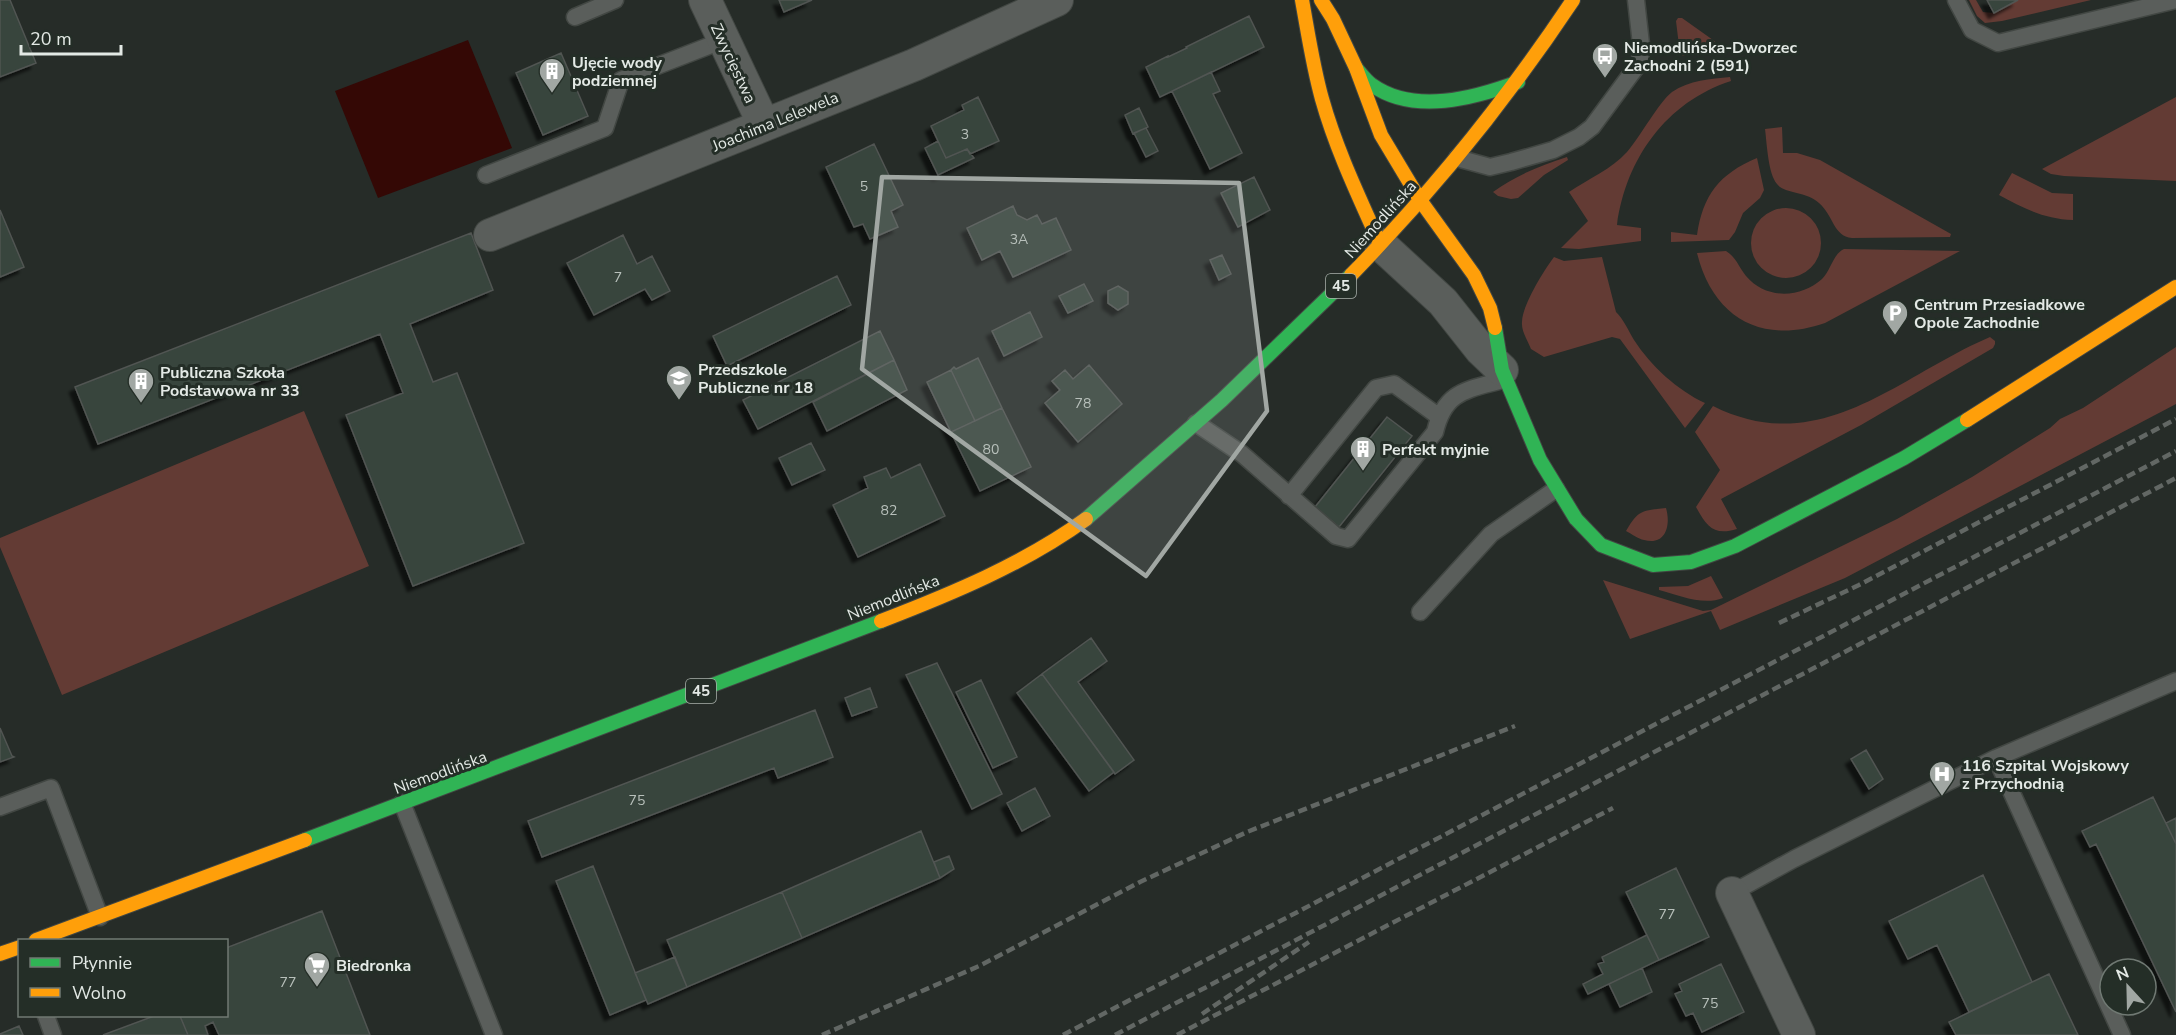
<svg xmlns="http://www.w3.org/2000/svg" width="2176" height="1035" font-family="'Nunito Sans',sans-serif">
	<style>
		.green { fill: #633b34 }
		.water { fill: #340805 }
		.building { fill: #37443d; stroke: #515552; stroke-width: 1.5; filter: url(#shadow) }
		.lines { fill: none; stroke-linecap: round; stroke-linejoin: round }
		.lane-casing { stroke: #424743; stroke-width: 19 }
		.street-casing { stroke: #424743; stroke-width: 34 }
		.fast-casing { stroke: #424743; stroke-width: 16 }
		.slow-casing { stroke: #424743; stroke-width: 16 }
		.lane { stroke: #5a5e5b; stroke-width: 16 }
		.street { stroke: #5a5e5b; stroke-width: 32 }
		.fast { stroke: #30b455; stroke-width: 14 }
		.slow { stroke: #ff9f0a; stroke-width: 14 }
		.rail { stroke: #626764; stroke-width: 4.5; stroke-dasharray: 9 4.5; stroke-linecap: butt }
		.marked { fill: #a1a7a3; fill-opacity: 0.2; stroke: #a1a7a3; stroke-width: 4.5; stroke-linejoin: round }
		.labels { text-anchor: middle; stroke-width: 6; stroke-linejoin: round; paint-order: stroke }
		.number-label { font-size: 14px; fill: #b8c0bb }
		.shield { fill: #242e27; stroke: #aab1ac; stroke-width: 1.5 }
		.shield-label { font-size: 15px; font-weight: bold; fill: #e3e9e5 }
		.poi-label { font-size: 16px; font-weight: bold; fill: #e3e9e5; stroke: #242e27; text-anchor: start }
		.street-label { font-size: 16px; fill: #e3e9e5; stroke: #242e27 }
	</style>
	<defs>
		<filter id="shadow"><feDropShadow dx="-5.5" dy="5.5" stdDeviation="1.5" flood-color="#0009"/></filter>
	</defs>
	<rect width="100%" height="100%" fill="#262c28"/>
	<!-- green -->
	<path class="green" d="M 1969,0 L 1976,0 L 1983,12 L 1994,13 L 2018,0 L 2091,0 L 2002,21 L 1985,23 L 1977,16 Z
		M 1678,18 L 1682,18 L 1713,40 L 1717,44 L 1716,51 L 1700,51 L 1683,56 L 1680,54 L 1676,21 Z
		M 1730,77 L 1731,81 C 1666,102 1626,159 1617,225 L 1641,228 L 1641,241 L 1579,249 L 1561,248 L 1588,221 L 1569,192 C 1588,179 1612,169 1627,152 C 1640,137 1659,102 1672,92 C 1689,80 1711,79 1730,77 Z
		M 2176,97 L 2176,181 L 2064,176 L 2051,174 L 2042,169 Z
		M 1782,127 L 1783,153 L 1797,153 L 1820,160 L 1951,234 L 1950,237 L 1852,238 C 1833,236 1834,216 1819,203 C 1806,191 1784,194 1777,184 C 1768,173 1767,144 1765,129 Z
		M 1567,157 L 1568,160 L 1544,175 L 1518,198 L 1511,199 L 1498,196 L 1493,192 C 1516,175 1540,166 1567,157 Z
		M 1757,158 L 1764,190 L 1760,198 L 1743,213 L 1735,232 L 1729,240 L 1671,242 L 1671,232 L 1697,235 C 1703,195 1719,174 1757,158 Z
		M 2012,173 L 2052,193 L 2073,194 L 2073,220 C 2044,219 2023,208 1999,195 Z
		M1751 243a35 35 0 1 1 70 0a35 35 0 1 1-70 0Z
		M 1844,249 L 1960,251 L 1825,323 C 1762,345 1713,318 1697,253 L 1726,251 C 1737,258 1738,266 1746,276 C 1766,300 1801,298 1822,279 C 1831,270 1833,254 1844,249 Z
		M 1554,257 L 1564,261 L 1602,257 L 1616,312 C 1624,320 1628,330 1634,340 C 1651,366 1677,390 1705,403 L 1685,428 L 1620,339 L 1612,337 L 1544,357 L 1531,349 C 1528,341 1521,331 1522,322 C 1522,306 1544,270 1554,257 Z
		M 1990,337 L 1995,341 L 1995,344 L 1993,348 L 1861,425 L 1721,499 L 1737,529 C 1714,536 1707,527 1696,507 L 1720,470 L 1695,432 L 1713,406 C 1821,460 1898,376 1990,337 Z
		M 2176,347 L 2176,404 L 1845,578 L 1720,630 L 1711,611 L 1630,639 L 1603,580 L 1703,611 L 1711,610 L 1897,519 L 1972,477 L 2050,428 L 2060,419 L 2083,408 Z
		M 304,411 L 369,566 L 62,695 L 0,547 L 0,538 Z
		M 1666,508 C 1671,525 1666,546 1644,540 C 1638,539 1632,534 1626,531 C 1639,509 1642,511 1666,508 Z
		M 1711,576 L 1723,598 C 1703,606 1678,595 1659,590 L 1659,587 L 1688,586 Z"/>
	<!-- water -->
	<path class="water" d="M 468,40 L 512,148 L 378,198 L 335,91 Z"/>
	<!-- building -->
	<path class="building" d="M 0,0 L 10,0 L 36,63 L 0,77 Z
		M 779,0 L 812,0 L 784,12 Z
		M 1987,0 L 2018,0 L 1994,13 Z
		M 1249,16 L 1264,47 L 1160,97 L 1146,67 L 1168,56 L 1168,57 L 1187,48 L 1186,47 Z
		M 561,53 L 588,116 L 543,135 L 516,73 Z
		M 1211,72 L 1220,91 L 1213,94 L 1242,153 L 1210,169 L 1172,91 Z
		M 978,97 L 999,141 L 970,154 L 967,149 L 946,158 L 931,126 L 964,110 L 962,105 Z
		M 1139,108 L 1148,127 L 1133,134 L 1125,115 Z
		M 1146,128 L 1158,151 L 1146,157 L 1134,133 Z
		M 938,141 L 946,158 L 967,149 L 974,158 L 938,175 L 925,148 Z
		M 874,144 L 903,205 L 891,211 L 898,227 L 870,239 L 863,224 L 854,227 L 826,167 Z
		M 1254,177 L 1270,210 L 1238,227 L 1221,193 Z
		M 1013,206 L 1017,215 L 1027,220 L 1037,215 L 1042,224 L 1056,218 L 1071,250 L 1013,277 L 1000,251 L 982,260 L 967,228 Z
		M 0,210 L 24,267 L 0,277 Z
		M 471,233 L 493,290 L 410,324 L 433,382 L 457,373 L 524,543 L 413,586 L 346,415 L 403,393 L 380,334 L 98,444 L 75,387 Z
		M 623,235 L 637,264 L 652,256 L 670,291 L 652,300 L 645,289 L 594,315 L 567,263 Z
		M 1222,255 L 1231,274 L 1219,280 L 1210,260 Z
		M 837,276 L 851,305 L 727,366 L 713,336 Z
		M 1084,284 L 1093,301 L 1068,313 L 1059,296 Z
		M 1118,286 L 1128,292 L 1128,304 L 1118,310 L 1108,303 L 1108,291 Z
		M 1030,312 L 1042,337 L 1004,356 L 992,331 Z
		M 880,331 L 894,360 L 758,429 L 743,400 Z
		M 978,358 L 1002,408 L 975,421 L 951,370 L 954,367 L 956,369 Z
		M 894,360 L 907,390 L 827,431 L 813,402 Z
		M 1089,365 L 1122,404 L 1078,442 L 1045,403 L 1060,390 L 1052,381 L 1065,370 L 1073,379 Z
		M 951,370 L 975,421 L 951,432 L 927,382 Z
		M 1002,408 L 1031,467 L 980,491 L 951,432 Z
		M 1387,417 L 1412,436 L 1339,527 L 1315,507 Z
		M 811,443 L 825,470 L 792,485 L 779,458 Z
		M 920,464 L 945,516 L 858,557 L 833,505 L 868,488 L 864,477 L 886,468 L 891,478 Z
		M 1091,638 L 1107,661 L 1078,682 L 1134,760 L 1115,774 L 1042,674 Z
		M 937,663 L 1002,794 L 972,809 L 906,675 Z
		M 1042,674 L 1114,772 L 1089,791 L 1017,693 Z
		M 981,680 L 1017,757 L 993,768 L 956,692 Z
		M 870,688 L 877,707 L 852,716 L 845,698 Z
		M 815,710 L 833,757 L 778,778 L 774,768 L 542,857 L 528,821 Z
		M 0,728 L 12,756 L 14,757 L 0,762 Z
		M 1866,750 L 1883,779 L 1869,789 L 1851,759 Z
		M 1035,788 L 1050,816 L 1022,831 L 1007,803 Z
		M 2153,797 L 2176,844 L 2176,1012 L 2096,844 L 2090,847 L 2082,831 Z
		M 2176,818 L 2176,844 L 2166,823 Z
		M 921,831 L 940,878 L 802,938 L 782,892 Z
		M 949,856 L 954,869 L 940,878 L 934,862 Z
		M 593,866 L 646,1000 L 610,1015 L 556,881 Z
		M 1676,868 L 1709,937 L 1659,960 L 1626,892 Z
		M 1983,875 L 2032,982 L 1969,1012 L 1937,945 L 1908,959 L 1889,921 Z
		M 782,892 L 802,938 L 687,987 L 667,940 Z
		M 322,911 L 370,1035 L 219,1035 L 213,1022 L 205,1026 L 208,1035 L 188,1035 L 180,1016 L 226,1016 L 226,948 Z
		M 1647,935 L 1659,960 L 1588,994 L 1583,984 L 1603,974 L 1598,964 L 1604,962 L 1602,957 Z
		M 675,957 L 687,987 L 648,1004 L 635,973 Z
		M 1721,964 L 1744,1012 L 1702,1032 L 1693,1013 L 1686,1016 L 1675,994 L 1682,991 L 1679,984 Z
		M 1642,968 L 1652,992 L 1620,1007 L 1609,984 Z
		M 2049,974 L 2078,1035 L 1956,1035 L 1949,1022 Z
		M 154,1016 L 180,1016 L 188,1035 L 103,1035 Z
		M 19,1026 L 23,1035 L 0,1035 L 0,1034 Z"/>
	<g class="lines">
		<!-- lane casing -->
		<g class="lane-casing">
			<path id="lane" d="M 1956,0 L 1972,30 L 1998,43 L 2176,0
				M 575,17 L 615,0
				M 1457,158 L 1490,167 L 1511,162 L 1553,150 L 1579,137 L 1592,127 L 1640,62 L 1641,44 L 1636,0
				M 486,175 L 605,128 L 621,80 L 724,40
				M 1196,423 L 1242,454 L 1336,536 L 1348,539 L 1435,432 C 1445,389 1469,390 1506,379
				M 1289,496 L 1376,388 L 1394,384 L 1438,416
				M 1420,612 L 1491,534 L 1556,489
				M 1996,758 L 2122,1035
				M 402,803 L 494,1035
				M 0,807 L 51,788 L 100,917
				M 1732,893 L 1794,859 L 1996,758 L 2176,681
				M 46,1016 L 53,1035"/>
		</g>
		<!-- street casing -->
		<g class="street-casing">
			<path id="street" d="M 705,0 L 764,125
				M 490,235 L 914,65 L 1057,0
				M 1380,244 L 1443,302 L 1481,350 L 1502,370
				M 1732,893 L 1799,1035"/>
		</g>
		<!-- fast casing -->
		<g class="fast-casing">
			<path id="fast" d="M 1356,68 C 1361,74 1366,81 1372,85 C 1414,115 1475,98 1518,82
				M 1495,328 L 1502,370 L 1540,460 L 1576,519 L 1601,545 L 1653,565 L 1691,562 L 1735,546 L 1904,458 L 1967,420
				M 1086,519 L 1222,400 L 1351,275
				M 305,840 L 881,621"/>
		</g>
		<!-- slow casing -->
		<g class="slow-casing">
			<path id="slow" d="M 1302,0 C 1308,33 1313,67 1322,99 C 1336,149 1359,197 1380,244
				M 1321,0 L 1333,19 L 1356,68 L 1381,135 L 1420,200 L 1474,275 L 1490,308 L 1495,328
				M 1351,275 C 1434,190 1507,99 1573,0
				M 1967,420 L 2176,287
				M 881,621 C 951,594 1024,564 1086,519
				M 36,940 L 305,840
				M 0,954 L 20,947"/>
		</g>
		<!-- lane -->
		<use href="#lane" class="lane"/>
		<!-- street -->
		<use href="#street" class="street"/>
		<!-- fast -->
		<use href="#fast" class="fast"/>
		<!-- slow -->
		<use href="#slow" class="slow"/>
		<!-- rail -->
		<path class="rail" d="M 1779,623 L 1859,585 L 2176,419
			M 1202,1014 L 1309,942
			M 822,1035 L 979,966 L 1140,882 L 1247,832 L 1515,726
			M 1063,1035 L 2176,451
			M 1115,1035 L 2176,478
			M 1177,1035 L 1613,808"/>
	</g>
	<!-- marked area -->
	<path class="marked" d="M 882,177 L 1239,183 L 1267,411 L 1146,576 L 862,369 Z"/>
	<!-- icons -->
	<defs>
		<g id="bus-pin" transform="scale(1.35)"><path d="M0 17L-7.5 6A9.5 9.5 0 1 1 7.5 6Z" fill="#a1a7a3" stroke="#242e27"/><path d="M-5-6H5V4H4V6H2V4H-2V6H-4V4H-5ZM-3.5-4V0h7V-4ZM-3.5 1.2v1.5H-2V1.2ZM2 1.2v1.5H3.5V1.2Z" fill="#fff"/></g>
		<g id="building-pin" transform="scale(1.35)"><path d="M0 17L-7.5 6A9.5 9.5 0 1 1 7.5 6Z" fill="#a1a7a3" stroke="#242e27"/><path d="M-4-6H4V6H1V3H-1V6H-4ZM-2.5-4.3h1.7v1.8h-1.7ZM.8-4.3h1.7v1.8H.8ZM-2.5-1h1.7V.8h-1.7ZM.8-1h1.7V.8H.8Z" fill="#fff"/></g>
		<g id="parking-pin" transform="scale(1.35)"><path d="M0 17L-7.5 6A9.5 9.5 0 1 1 7.5 6Z" fill="#a1a7a3" stroke="#242e27"/><path d="M-3.5-5.5H1a3.5 3.5 0 0 1 0 7H-1V5.5H-3.5ZM-1-3.4V-.6H.8a1.4 1.4 0 0 0 0-2.8Z" fill="#fff"/></g>
		<g id="school-pin" transform="scale(1.35)"><path d="M0 17L-7.5 6A9.5 9.5 0 1 1 7.5 6Z" fill="#a1a7a3" stroke="#242e27"/><path d="M0-5L7-2L0 1L-7-2ZM-4 1L0 2.5L4 1V4Q0 6-4 4Z" fill="#fff"/></g>
		<g id="hospital-pin" transform="scale(1.35)"><path d="M0 17L-7.5 6A9.5 9.5 0 1 1 7.5 6Z" fill="#a1a7a3" stroke="#242e27"/><path d="M-5-5h3v3.5h4V-5h3V5h-3V1.5h-4V5h-3Z" fill="#fff"/></g>
		<g id="supermarket-pin" transform="scale(1.35)"><path d="M0 17L-7.5 6A9.5 9.5 0 1 1 7.5 6Z" fill="#a1a7a3" stroke="#242e27"/><path d="M-6-5.5h2.5l.6 2H6L4.5 2H-2.5L-4.4-4H-6ZM-1.5 3.2a1.3 1.3 0 1 0 .1 0ZM3 3.2a1.3 1.3 0 1 0 .1 0Z" fill="#fff"/></g>
	</defs>
	<g fill-rule="evenodd">
		<use href="#bus-pin" x="1605" y="56"/>
		<use href="#building-pin" x="552" y="71"/>
		<use href="#parking-pin" x="1895" y="313"/>
		<use href="#school-pin" x="679" y="378"/>
		<use href="#building-pin" x="141" y="381"/>
		<use href="#building-pin" x="1363" y="449"/>
		<use href="#hospital-pin" x="1942" y="774"/>
		<use href="#supermarket-pin" x="317" y="965"/>
	</g>
	<g class="labels">
		<!-- number labels -->
		<g class="number-label">
			<text x="965" y="139">3</text>
			<text x="864" y="191">5</text>
			<text x="1019" y="244">3A</text>
			<text x="618" y="282">7</text>
			<text x="1083" y="408">78</text>
			<text x="991" y="454">80</text>
			<text x="889" y="515">82</text>
			<text x="637" y="805">75</text>
			<text x="1667" y="919">77</text>
			<text x="288" y="987">77</text>
			<text x="1710" y="1008">75</text>
		</g>
		<!-- shield labels -->
		<g class="shield">
			<rect x="1326" y="274" width="30" height="24" rx="4.5"/>
			<rect x="686" y="679" width="30" height="24" rx="4.5"/>
		</g>
		<g class="shield-label">
			<text x="1341" y="291">45</text>
			<text x="701" y="696">45</text>
		</g>
		<!-- poi labels -->
		<g class="poi-label">
			<text x="1624" y="53">Niemodlińska-Dworzec<tspan x="1624" dy="18">Zachodni 2 (591)</tspan></text>
			<text x="572" y="68">Ujęcie wody<tspan x="572" dy="18">podziemnej</tspan></text>
			<text x="1914" y="310">Centrum Przesiadkowe<tspan x="1914" dy="18">Opole Zachodnie</tspan></text>
			<text x="698" y="375">Przedszkole<tspan x="698" dy="18">Publiczne nr 18</tspan></text>
			<text x="160" y="378">Publiczna Szkoła<tspan x="160" dy="18">Podstawowa nr 33</tspan></text>
			<text x="1382" y="455">Perfekt myjnie</text>
			<text x="1962" y="771">116 Szpital Wojskowy<tspan x="1962" dy="18">z Przychodnią</tspan></text>
			<text x="336" y="971">Biedronka</text>
		</g>
		<!-- street labels -->
		<g class="street-label">
			<text transform="translate(734 63) rotate(65)" y="6">Zwycięstwa</text>
			<text transform="translate(775 121) rotate(-22)" y="6">Joachima Lelewela</text>
			<text transform="translate(1380 219) rotate(-48)" y="6">Niemodlińska</text>
			<text transform="translate(893 597) rotate(-22)" y="6">Niemodlińska</text>
			<text transform="translate(440 772) rotate(-20)" y="6">Niemodlińska</text>
		</g>
	</g>
	<!-- legend -->
	<rect x="18" y="939" width="210" height="78" fill="#242e27" stroke="#707973" stroke-width="1.5"/>
	<rect x="30" y="958" width="30" height="9" fill="#30b455" stroke="#707973" stroke-width="1.5"/>
	<text x="72" y="969" font-size="18" fill="#e3e9e5">Płynnie</text>
	<rect x="30" y="988" width="30" height="9" fill="#ff9f0a" stroke="#707973" stroke-width="1.5"/>
	<text x="72" y="999" font-size="18" fill="#e3e9e5">Wolno</text>
	<!-- north arrow -->
	<g transform="translate(2128 987) rotate(338)"><circle r="28" fill="#242e27" stroke="#707973" stroke-width="1.5"/>
	<path d="M0-4.5L10 22L0 15L-10 22Z" fill="#a1a7a3"/>
	<text y="-9" font-size="16" font-weight="bold" text-anchor="middle" fill="#e3e9e5">N</text>
	</g>
	<!-- scale -->
	<path d="M21 45v9h100v-9" fill="none" stroke="#e3e9e5" stroke-width="3"/>
	<text x="30" y="45" font-size="18" fill="#e3e9e5" stroke="#242e27" stroke-width="4.5" paint-order="stroke">20 m</text>
</svg>
